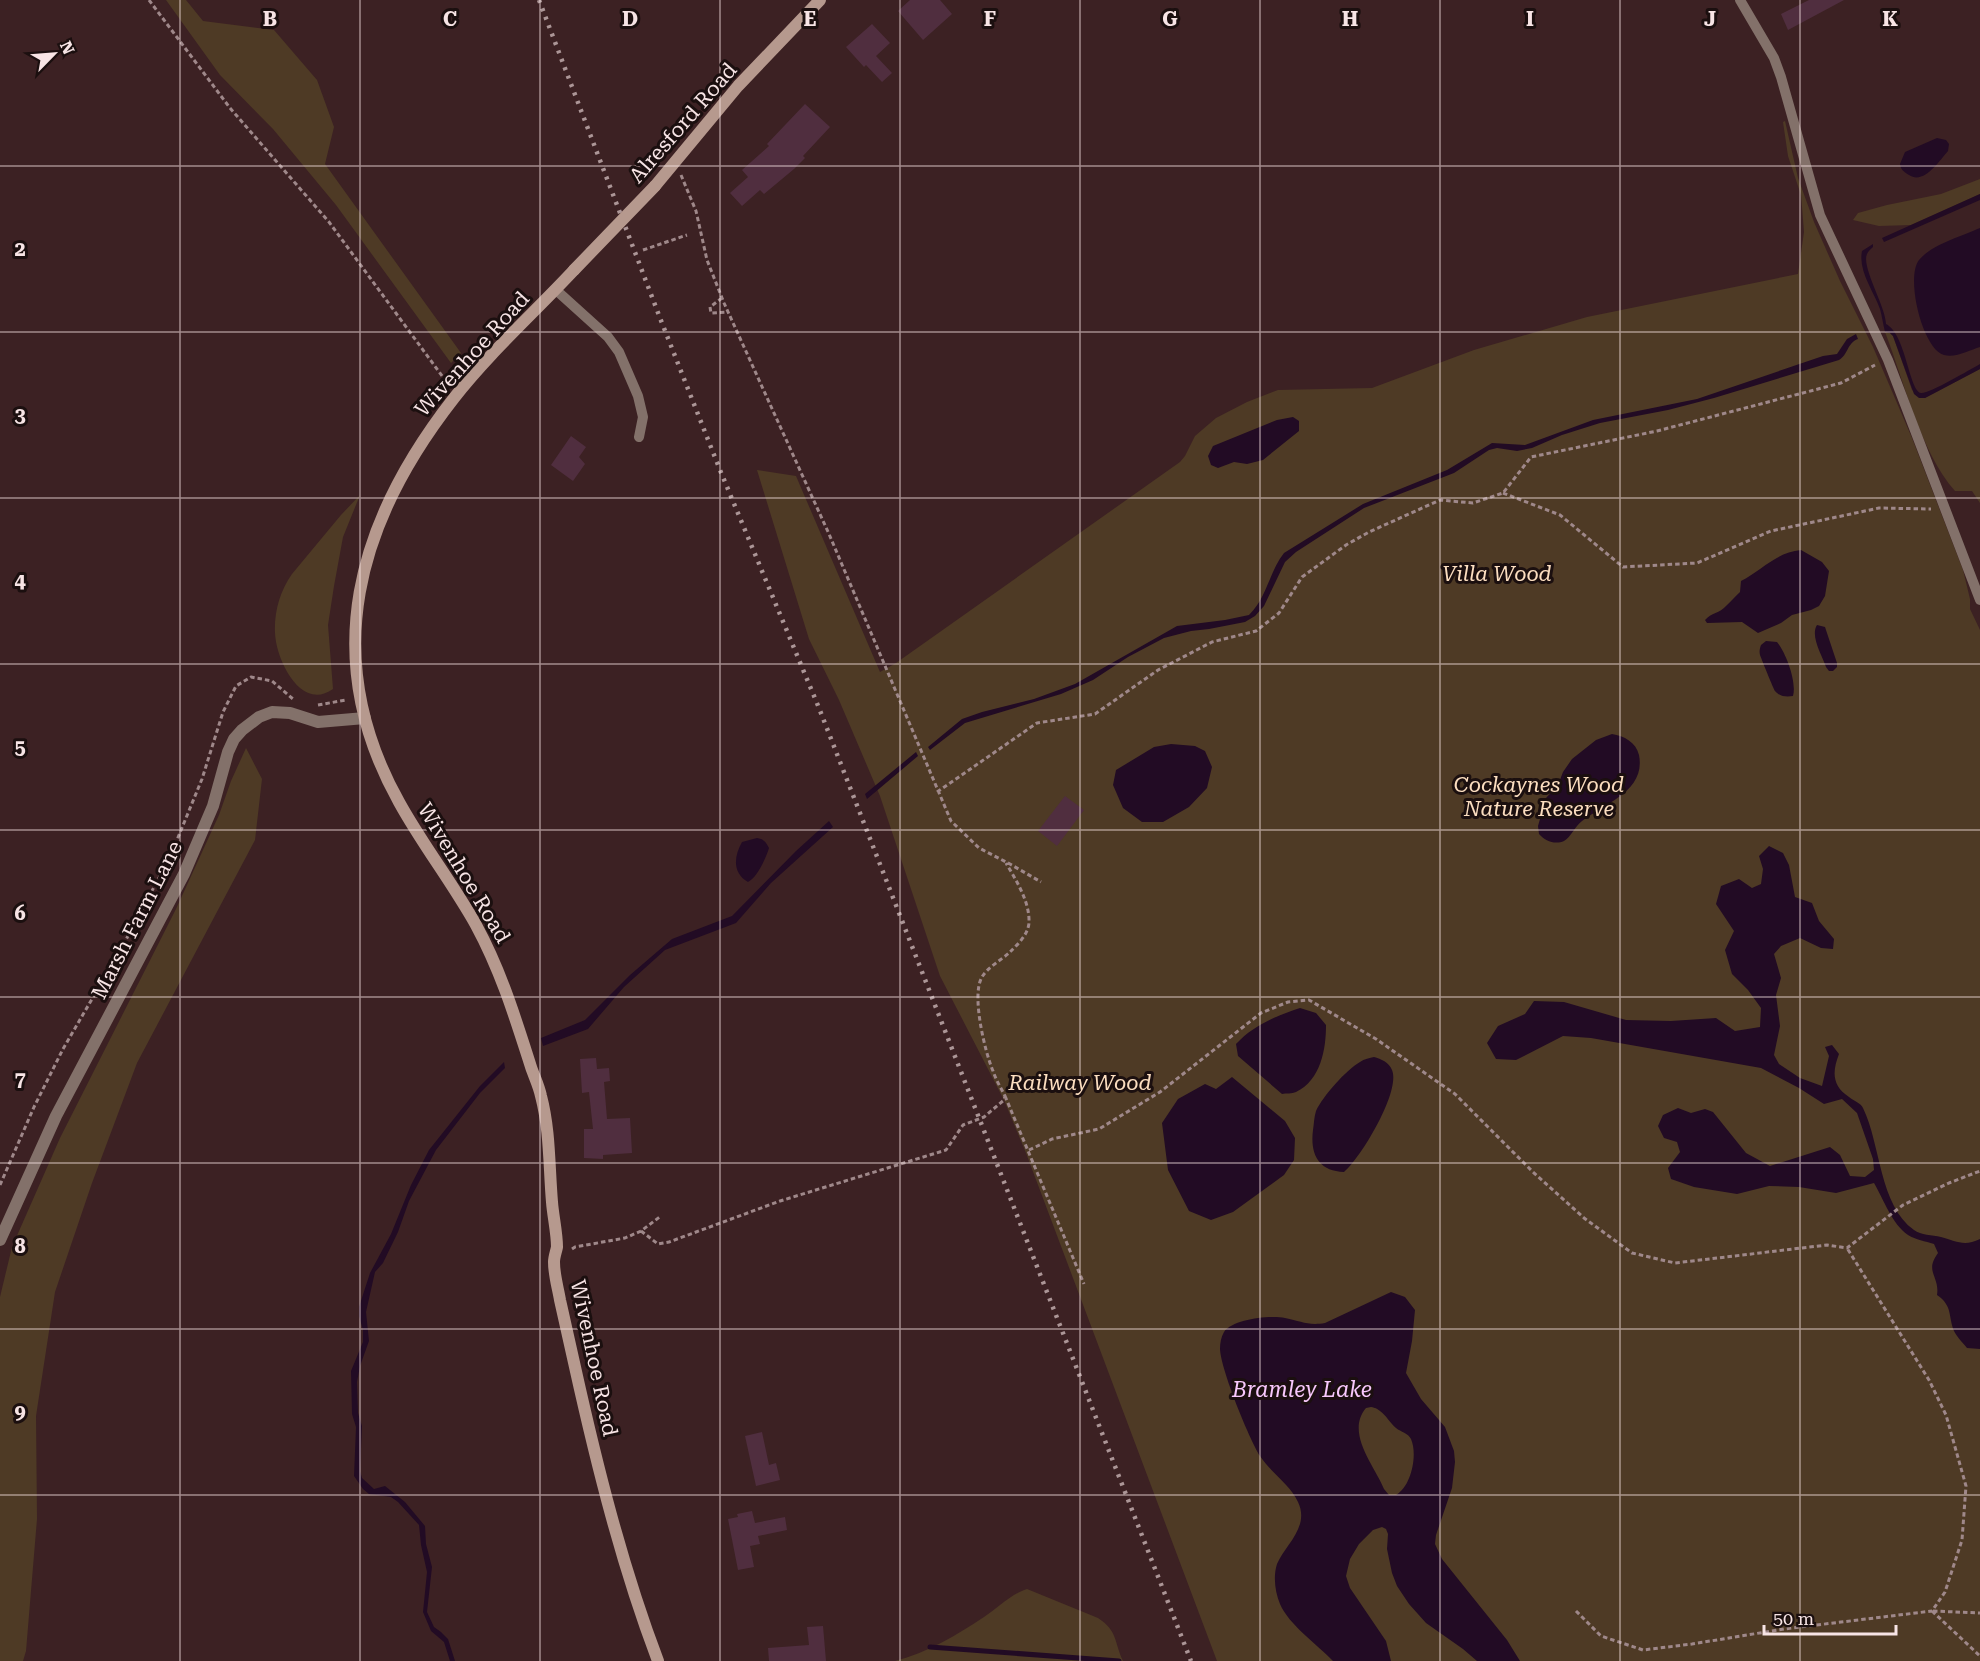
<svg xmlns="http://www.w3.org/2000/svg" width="1980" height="1661" font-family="'Roboto Serif',serif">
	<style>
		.green { fill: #4e3a25 }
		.water { fill: #220b24; fill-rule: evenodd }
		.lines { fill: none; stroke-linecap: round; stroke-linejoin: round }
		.stream { stroke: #220b24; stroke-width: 5 }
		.building { fill: #502e3f }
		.path { stroke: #9f888a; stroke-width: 3; stroke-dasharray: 4.5 3; stroke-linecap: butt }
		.lane { stroke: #83716a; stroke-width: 10 }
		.street { stroke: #83716a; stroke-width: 12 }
		.secondary { stroke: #b6998e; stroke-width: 12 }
		.rail { stroke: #ac9697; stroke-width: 4.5; stroke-dasharray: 3 6; stroke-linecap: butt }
		.secondary-bridge { stroke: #b6998e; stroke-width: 12 }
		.grid { fill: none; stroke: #f7e4e5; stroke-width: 1.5; stroke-opacity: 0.55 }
		.labels { text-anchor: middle; stroke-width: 6; stroke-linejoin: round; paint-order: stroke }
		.street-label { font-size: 21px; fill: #f7e4e5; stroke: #1b0f0f }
		.park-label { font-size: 21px; font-style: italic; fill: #fcdec0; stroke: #1b0f0f }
		.water-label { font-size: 22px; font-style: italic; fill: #f8c8fc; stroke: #1b0f0f }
		.grid-label { font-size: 20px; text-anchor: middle; font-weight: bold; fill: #f7e4e5; stroke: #1b0f0f; stroke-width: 6; stroke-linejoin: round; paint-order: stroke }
	</style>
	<rect width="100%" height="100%" fill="#3c2123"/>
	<!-- green -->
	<path class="green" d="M 166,0 L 186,0 L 203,21 L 274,30 L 317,80 L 334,127 L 325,164 L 461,353 L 451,363 L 336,205 L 273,129 L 220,75 Z
		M 1785,121 L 1798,178 L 1814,222 L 1840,281 L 1873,347 L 1912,438 L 1963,570 L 1970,599 L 1970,609 L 1980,630 L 1980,1661 L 1217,1661 L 1026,1153 L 1004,1100 L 940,976 L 880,796 L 839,700 L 809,639 L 757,470 L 796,476 L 880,672 L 896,663 L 1180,462 L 1185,456 L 1195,436 L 1216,418 L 1247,402 L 1278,390 L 1372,388 L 1474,350 L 1587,317 L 1798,274 L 1804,232 L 1802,207 L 1801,195 L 1788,156 L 1783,122 Z
		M 1980,179 L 1980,194 L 1911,225 L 1879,226 L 1853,220 L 1858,213 L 1887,205 L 1941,194 Z
		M 1885,332 L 1890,333 L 1893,336 L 1912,390 L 1925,398 L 1980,369 L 1980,503 L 1972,491 L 1955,491 C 1920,451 1904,381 1885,332 Z
		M 360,495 L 343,537 L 334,586 L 328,625 L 333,689 C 301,712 276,660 275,633 C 274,612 280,591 292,574 L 341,515 Z
		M 246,748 L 262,779 L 255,840 L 137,1063 L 92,1183 L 55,1292 L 36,1416 L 37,1519 L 26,1651 L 23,1661 L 0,1661 L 0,1297 L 12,1247 L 60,1138 L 176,909 L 219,815 L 231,781 Z
		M 1027,1589 L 1098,1618 C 1118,1631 1114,1642 1123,1661 L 895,1661 C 927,1653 957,1635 984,1617 C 998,1608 1011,1594 1027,1589 Z"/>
	<!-- water -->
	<path class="water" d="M 1937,138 L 1946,140 L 1949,144 L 1948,151 C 1939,161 1924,185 1909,175 C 1903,171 1901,170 1900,164 L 1905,152 Z
		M 1980,194 L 1980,200 L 1884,242 L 1882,238 Z
		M 1980,228 L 1980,347 C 1970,350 1956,358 1944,355 C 1923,350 1905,278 1919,260 C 1931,245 1962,236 1980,228 Z
		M 1873,244 L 1873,247 C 1871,249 1868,251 1867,254 C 1861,267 1886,307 1886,324 C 1906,334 1909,391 1921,393 C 1929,394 1971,369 1980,364 L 1980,369 L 1925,398 L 1919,398 L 1914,394 L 1893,336 L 1890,333 L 1885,332 C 1883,324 1882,316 1880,309 C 1873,290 1858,271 1862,251 Z
		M 1856,334 L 1858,339 C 1847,343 1848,355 1839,360 L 1714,398 L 1668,410 L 1600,423 L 1562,435 L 1532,448 L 1517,451 L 1497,448 L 1489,450 L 1454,473 L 1364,508 L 1296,552 L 1285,562 L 1264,606 L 1255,616 L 1245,622 L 1209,629 L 1191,631 L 1164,638 L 1128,657 L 1093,680 L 1061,694 L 965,723 L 930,750 L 928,747 L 962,719 L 982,712 L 1034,699 L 1075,684 L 1177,626 L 1225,620 L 1249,615 C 1267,598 1269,572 1284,553 L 1363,504 L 1447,470 L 1492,443 L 1525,445 L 1593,420 L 1697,399 L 1823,356 L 1837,354 L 1847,339 Z
		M 1293,417 L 1299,421 L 1299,431 L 1263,460 L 1247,464 L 1234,462 L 1218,468 L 1211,465 L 1208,456 L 1213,446 L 1277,420 Z
		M 1801,550 L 1822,562 L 1829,571 L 1825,596 L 1819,606 L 1811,610 L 1792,615 L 1781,623 L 1758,633 L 1742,622 L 1707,623 L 1705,620 C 1711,613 1720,613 1726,606 C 1731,601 1735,597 1740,592 L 1741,581 C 1762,570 1777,552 1801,550 Z
		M 1817,625 L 1825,627 L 1837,663 L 1837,667 L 1833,671 L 1829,671 L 1826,667 C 1822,655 1810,636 1817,625 Z
		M 1766,641 L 1777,642 C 1786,653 1797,682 1793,696 C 1787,697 1780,697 1775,691 C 1774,690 1761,658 1760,655 C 1759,651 1760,648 1761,645 Z
		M 1612,734 C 1624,736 1636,742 1639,755 C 1646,791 1605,803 1582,821 C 1575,826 1571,837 1564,841 C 1555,845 1545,841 1539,834 L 1538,826 L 1546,798 L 1558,785 L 1563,772 L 1572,759 L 1596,740 Z
		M 1171,744 L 1195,746 L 1205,751 L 1212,767 L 1207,788 L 1189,807 L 1163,822 L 1142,822 L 1123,808 L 1113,785 L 1116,770 L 1154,747 Z
		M 916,752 L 918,756 L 867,799 L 865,794 Z
		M 829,821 L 833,827 L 771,883 L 736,923 L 665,950 L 624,987 L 588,1029 L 543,1046 L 541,1038 L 585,1020 L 630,975 L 672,939 L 732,916 L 796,851 Z
		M 757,838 C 764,839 766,842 769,848 C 766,858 757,878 748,882 C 732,873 734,856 742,842 Z
		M 1769,846 L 1783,853 L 1789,865 L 1795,897 L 1812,903 L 1819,921 L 1834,939 L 1833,949 L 1821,948 L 1800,938 L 1781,946 L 1774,954 L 1781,978 L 1776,995 L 1780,1026 L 1774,1055 L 1779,1064 L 1800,1078 L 1822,1086 L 1829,1056 L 1825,1047 L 1832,1045 L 1839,1054 C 1832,1072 1832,1086 1849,1097 C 1854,1101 1861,1103 1863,1108 C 1881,1145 1879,1205 1914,1230 C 1921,1235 1932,1235 1941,1237 C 1956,1241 1964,1247 1980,1239 L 1980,1349 L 1967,1348 C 1963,1343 1957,1337 1954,1331 C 1948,1316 1953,1306 1937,1295 C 1940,1276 1924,1272 1938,1253 L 1934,1244 C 1925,1241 1916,1240 1908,1235 C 1892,1224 1884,1200 1874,1183 L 1836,1193 L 1799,1187 L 1769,1186 L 1737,1194 L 1694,1187 L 1671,1179 L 1668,1168 L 1680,1152 L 1677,1142 L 1664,1138 L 1658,1126 L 1663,1115 L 1678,1108 L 1691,1113 L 1705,1109 L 1713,1112 L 1746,1153 L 1770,1166 L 1830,1147 L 1840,1155 L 1850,1176 L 1865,1177 L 1874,1170 L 1873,1159 L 1857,1113 L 1842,1099 L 1824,1104 L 1799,1088 L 1761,1068 L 1591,1038 L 1563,1036 L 1516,1060 L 1496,1059 L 1487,1043 L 1498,1026 L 1525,1014 L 1534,1001 L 1564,1002 L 1626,1020 L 1671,1021 L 1716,1018 L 1735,1031 L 1760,1027 L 1761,1008 L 1748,990 L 1732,974 L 1725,950 L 1734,931 L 1716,904 L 1721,886 L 1739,879 L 1752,888 L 1761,884 L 1763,869 L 1759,856 Z
		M 1300,1008 L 1316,1013 L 1326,1025 C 1326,1049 1321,1080 1296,1092 C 1292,1094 1286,1093 1282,1094 L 1238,1056 L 1236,1044 C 1254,1025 1276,1016 1300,1008 Z
		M 1374,1057 C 1381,1059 1389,1062 1392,1070 C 1401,1091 1361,1158 1344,1172 C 1318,1171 1310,1154 1313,1130 C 1314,1124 1314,1117 1316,1111 C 1323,1096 1346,1070 1360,1062 C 1364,1059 1370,1058 1374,1057 Z
		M 504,1062 L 505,1068 L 480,1093 L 436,1150 L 409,1201 L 398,1232 L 383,1263 L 375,1272 L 366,1312 L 369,1341 L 360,1366 L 357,1382 L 358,1413 L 362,1426 L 360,1471 L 362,1478 L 374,1489 L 385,1486 L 405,1502 L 425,1526 L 426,1544 L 432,1567 L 427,1612 L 434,1627 L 441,1632 L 448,1639 L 455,1661 L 450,1661 L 444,1642 L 431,1631 L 423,1612 L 427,1572 L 421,1545 L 419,1525 L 398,1502 L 391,1497 L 369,1494 L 363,1489 L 354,1476 L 356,1427 L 352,1414 L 351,1371 L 363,1342 L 363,1330 L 359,1316 L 359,1307 L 370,1273 L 391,1234 L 411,1185 L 429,1150 L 480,1086 Z
		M 1232,1077 L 1285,1121 L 1295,1138 L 1294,1160 L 1284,1175 L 1233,1212 L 1211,1220 L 1189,1211 L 1168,1170 L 1162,1123 L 1178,1099 L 1205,1084 L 1216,1089 Z
		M 1391,1292 L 1405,1297 L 1415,1310 L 1412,1341 L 1406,1373 L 1421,1399 L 1445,1427 L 1454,1451 L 1455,1462 L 1452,1488 L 1436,1535 L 1435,1544 L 1442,1559 L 1507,1640 L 1520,1661 L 1477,1661 L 1463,1649 L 1426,1623 L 1409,1604 L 1397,1586 L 1392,1573 L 1387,1549 L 1388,1534 L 1386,1529 L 1382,1527 L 1373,1530 L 1359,1544 L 1350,1559 L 1346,1576 L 1350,1588 L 1386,1641 L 1391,1661 L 1333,1661 C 1317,1644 1289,1625 1280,1604 C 1275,1592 1273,1576 1277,1564 C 1285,1545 1310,1527 1298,1502 C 1290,1484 1271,1473 1260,1456 C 1249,1438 1221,1370 1220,1349 C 1220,1343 1221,1337 1224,1332 C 1233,1319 1270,1315 1285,1318 C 1301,1321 1308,1326 1325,1323 ZM 1371,1407 C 1376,1408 1376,1408 1380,1411 C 1386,1415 1390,1423 1396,1428 C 1401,1432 1408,1433 1411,1439 C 1418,1455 1411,1487 1396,1495 L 1389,1495 L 1384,1489 C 1375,1466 1345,1433 1366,1408 Z"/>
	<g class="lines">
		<!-- stream -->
		<path class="stream" d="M 930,1647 L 1119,1661"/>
	</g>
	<!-- building -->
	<path class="building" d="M 910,0 L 940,0 L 952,14 L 923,40 L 898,11 Z
		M 1809,0 L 1844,0 L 1788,30 L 1781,14 Z
		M 872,24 L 890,43 L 876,56 L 892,73 L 882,82 L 866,65 L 864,67 L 846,47 Z
		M 805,104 L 830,127 L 803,156 L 805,158 L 794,169 L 764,194 L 760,190 L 742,206 L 730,193 L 748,177 L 742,170 L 769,146 L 767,144 Z
		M 571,436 L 586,447 L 579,457 L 585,464 L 573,481 L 551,465 Z
		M 1065,796 L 1084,810 L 1057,846 L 1038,831 Z
		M 596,1058 L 597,1069 L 609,1068 L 610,1081 L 604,1082 L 607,1119 L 630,1118 L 632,1153 L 603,1155 L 603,1159 L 584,1158 L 584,1129 L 593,1129 L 589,1092 L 582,1093 L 580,1059 Z
		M 762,1432 L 769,1465 L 776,1463 L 780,1480 L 756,1486 L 745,1436 Z
		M 752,1511 L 755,1523 L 785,1517 L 787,1530 L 758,1536 L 760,1544 L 750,1546 L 754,1567 L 738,1570 L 728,1519 L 738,1517 L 737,1514 Z
		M 823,1626 L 826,1661 L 769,1661 L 768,1648 L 809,1645 L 807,1627 Z"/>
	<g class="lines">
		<!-- path -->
		<path class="path" d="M 149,0 L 230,108 L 329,222 L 448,384
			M 681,175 L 696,211 L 707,260 L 724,303 L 829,534 L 951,821 L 979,848 L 1010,864 L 1041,882
			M 643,250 L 687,235
			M 722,298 L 710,307 L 711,313 L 727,312
			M 1503,493 L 1560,515 L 1623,567 L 1697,563 L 1771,531 L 1879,508 L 1931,509
			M 318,705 L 346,700
			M 937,792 L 1037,723 L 1095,714 L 1158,670 L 1212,642 L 1256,631 L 1279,613 L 1302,577 L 1346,545 L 1369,532 L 1440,500 L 1473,503 L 1503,493 L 1531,457 L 1657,431 L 1841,383 L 1875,365
			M 1005,1096 L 1084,1284
			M 1029,1150 L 1052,1139 L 1099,1129 L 1160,1092 L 1261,1013 L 1288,1002 L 1309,1000 L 1376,1039 L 1455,1094 L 1533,1172 L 1584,1218 L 1632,1253 L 1675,1263 L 1827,1245 L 1847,1248 L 1903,1205 L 1949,1183 L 1980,1171
			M 0,1185 L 34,1107 L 63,1049 L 121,949 L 170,857 L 202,779 L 223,712 L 236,686 L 251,677 L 272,681 L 293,699
			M 641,1231 L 658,1244 L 669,1242 L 780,1201 L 946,1150 L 963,1125 L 984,1117 L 1004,1100 L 1005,1096 C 1001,1088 996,1080 993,1071 C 985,1052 971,995 982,977 C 987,968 1001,960 1009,953 C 1017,945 1028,935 1029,923 C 1030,902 1016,880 1006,863
			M 572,1249 L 575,1247 L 625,1238 L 641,1231 L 661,1216
			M 1576,1611 L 1601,1636 L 1643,1650 L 1692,1644 L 1784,1629 L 1932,1611 L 1945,1592 L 1962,1540 L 1966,1486 L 1946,1415 L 1929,1380 L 1847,1248
			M 1932,1611 L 1980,1656
			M 1933,1611 L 1980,1613"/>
		<!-- lane -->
		<path class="lane" d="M 1740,0 L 1774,58 L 1781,77 L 1820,215 L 1888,360 L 1980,600
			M 556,290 L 608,337 L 619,352 L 638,396 L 643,417 L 639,437"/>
		<!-- street -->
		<path class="street" d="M 0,1240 L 56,1116 L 184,874 L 213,806 L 228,752 L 234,739 L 242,730 L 259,717 L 272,712 L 290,713 L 318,722 L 365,718"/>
		<!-- secondary -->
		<path class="secondary" d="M 655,186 L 738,86 L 820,0
			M 574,270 C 534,313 490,352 454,398 C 357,522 318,657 399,802 C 422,844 452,882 476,925 C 501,971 515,1017 531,1067 C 534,1076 539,1086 541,1096 C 550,1130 549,1167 552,1202 C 553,1216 557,1233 557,1247 C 556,1252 554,1257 554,1262 C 554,1275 558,1288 560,1300 C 565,1322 570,1345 575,1367 C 597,1466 622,1566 658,1661"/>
		<!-- rail -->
		<path class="rail" d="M 539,0 L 660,318 L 720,470 L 819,708 L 1191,1661"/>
		<!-- secondary-bridge -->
		<path class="secondary-bridge" d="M 574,270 L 655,186"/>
	</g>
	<!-- grid -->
	<path class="grid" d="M 180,0 L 180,1661M 360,0 L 360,1661M 540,0 L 540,1661M 720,0 L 720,1661M 900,0 L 900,1661M 1080,0 L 1080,1661M 1260,0 L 1260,1661M 1440,0 L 1440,1661M 1620,0 L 1620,1661M 1800,0 L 1800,1661M 0,166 L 1980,166M 0,332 L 1980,332M 0,498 L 1980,498M 0,664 L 1980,664M 0,830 L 1980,830M 0,997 L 1980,997M 0,1163 L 1980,1163M 0,1329 L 1980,1329M 0,1495 L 1980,1495"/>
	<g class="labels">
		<!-- street labels -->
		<g class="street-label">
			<text transform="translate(683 123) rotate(-49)" y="7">Alresford Road</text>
			<text transform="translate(472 354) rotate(-48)" y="7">Wivenhoe Road</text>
			<text transform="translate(464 873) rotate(59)" y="7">Wivenhoe Road</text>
			<text transform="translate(137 920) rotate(-63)" y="7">Marsh Farm Lane</text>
			<text transform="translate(594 1358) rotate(78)" y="7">Wivenhoe Road</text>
		</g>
		<!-- park labels -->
		<g class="park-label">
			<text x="1497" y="581">Villa Wood</text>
			<text x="1539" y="792">Cockaynes Wood<tspan x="1539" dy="24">Nature Reserve</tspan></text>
			<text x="1080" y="1090">Railway Wood</text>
		</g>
		<!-- water labels -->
		<g class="water-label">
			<text x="1302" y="1397">Bramley Lake</text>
		</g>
	</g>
	<g class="grid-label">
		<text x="270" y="26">B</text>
		<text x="450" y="26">C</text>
		<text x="630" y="26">D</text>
		<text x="810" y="26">E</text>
		<text x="990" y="26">F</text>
		<text x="1170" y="26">G</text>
		<text x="1350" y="26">H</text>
		<text x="1530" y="26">I</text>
		<text x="1710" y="26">J</text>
		<text x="1890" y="26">K</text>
		<text x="20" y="256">2</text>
		<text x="20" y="422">3</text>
		<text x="20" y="588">4</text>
		<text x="20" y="754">5</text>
		<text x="20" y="920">6</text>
		<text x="20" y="1086">7</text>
		<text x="20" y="1253">8</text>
		<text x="20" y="1419">9</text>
	</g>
	<!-- north arrow -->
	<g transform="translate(54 54) rotate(65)" stroke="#1b0f0f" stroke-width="4.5" paint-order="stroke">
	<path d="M0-4.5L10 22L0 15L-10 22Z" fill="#f7e4e5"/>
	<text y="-9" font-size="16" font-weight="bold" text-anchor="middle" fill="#f7e4e5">N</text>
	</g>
	<!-- scale -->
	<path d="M1764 1625v9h132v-9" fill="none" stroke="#f7e4e5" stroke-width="3"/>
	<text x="1773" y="1625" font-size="18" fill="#f7e4e5" stroke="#1b0f0f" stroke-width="4.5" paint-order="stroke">50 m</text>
</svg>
